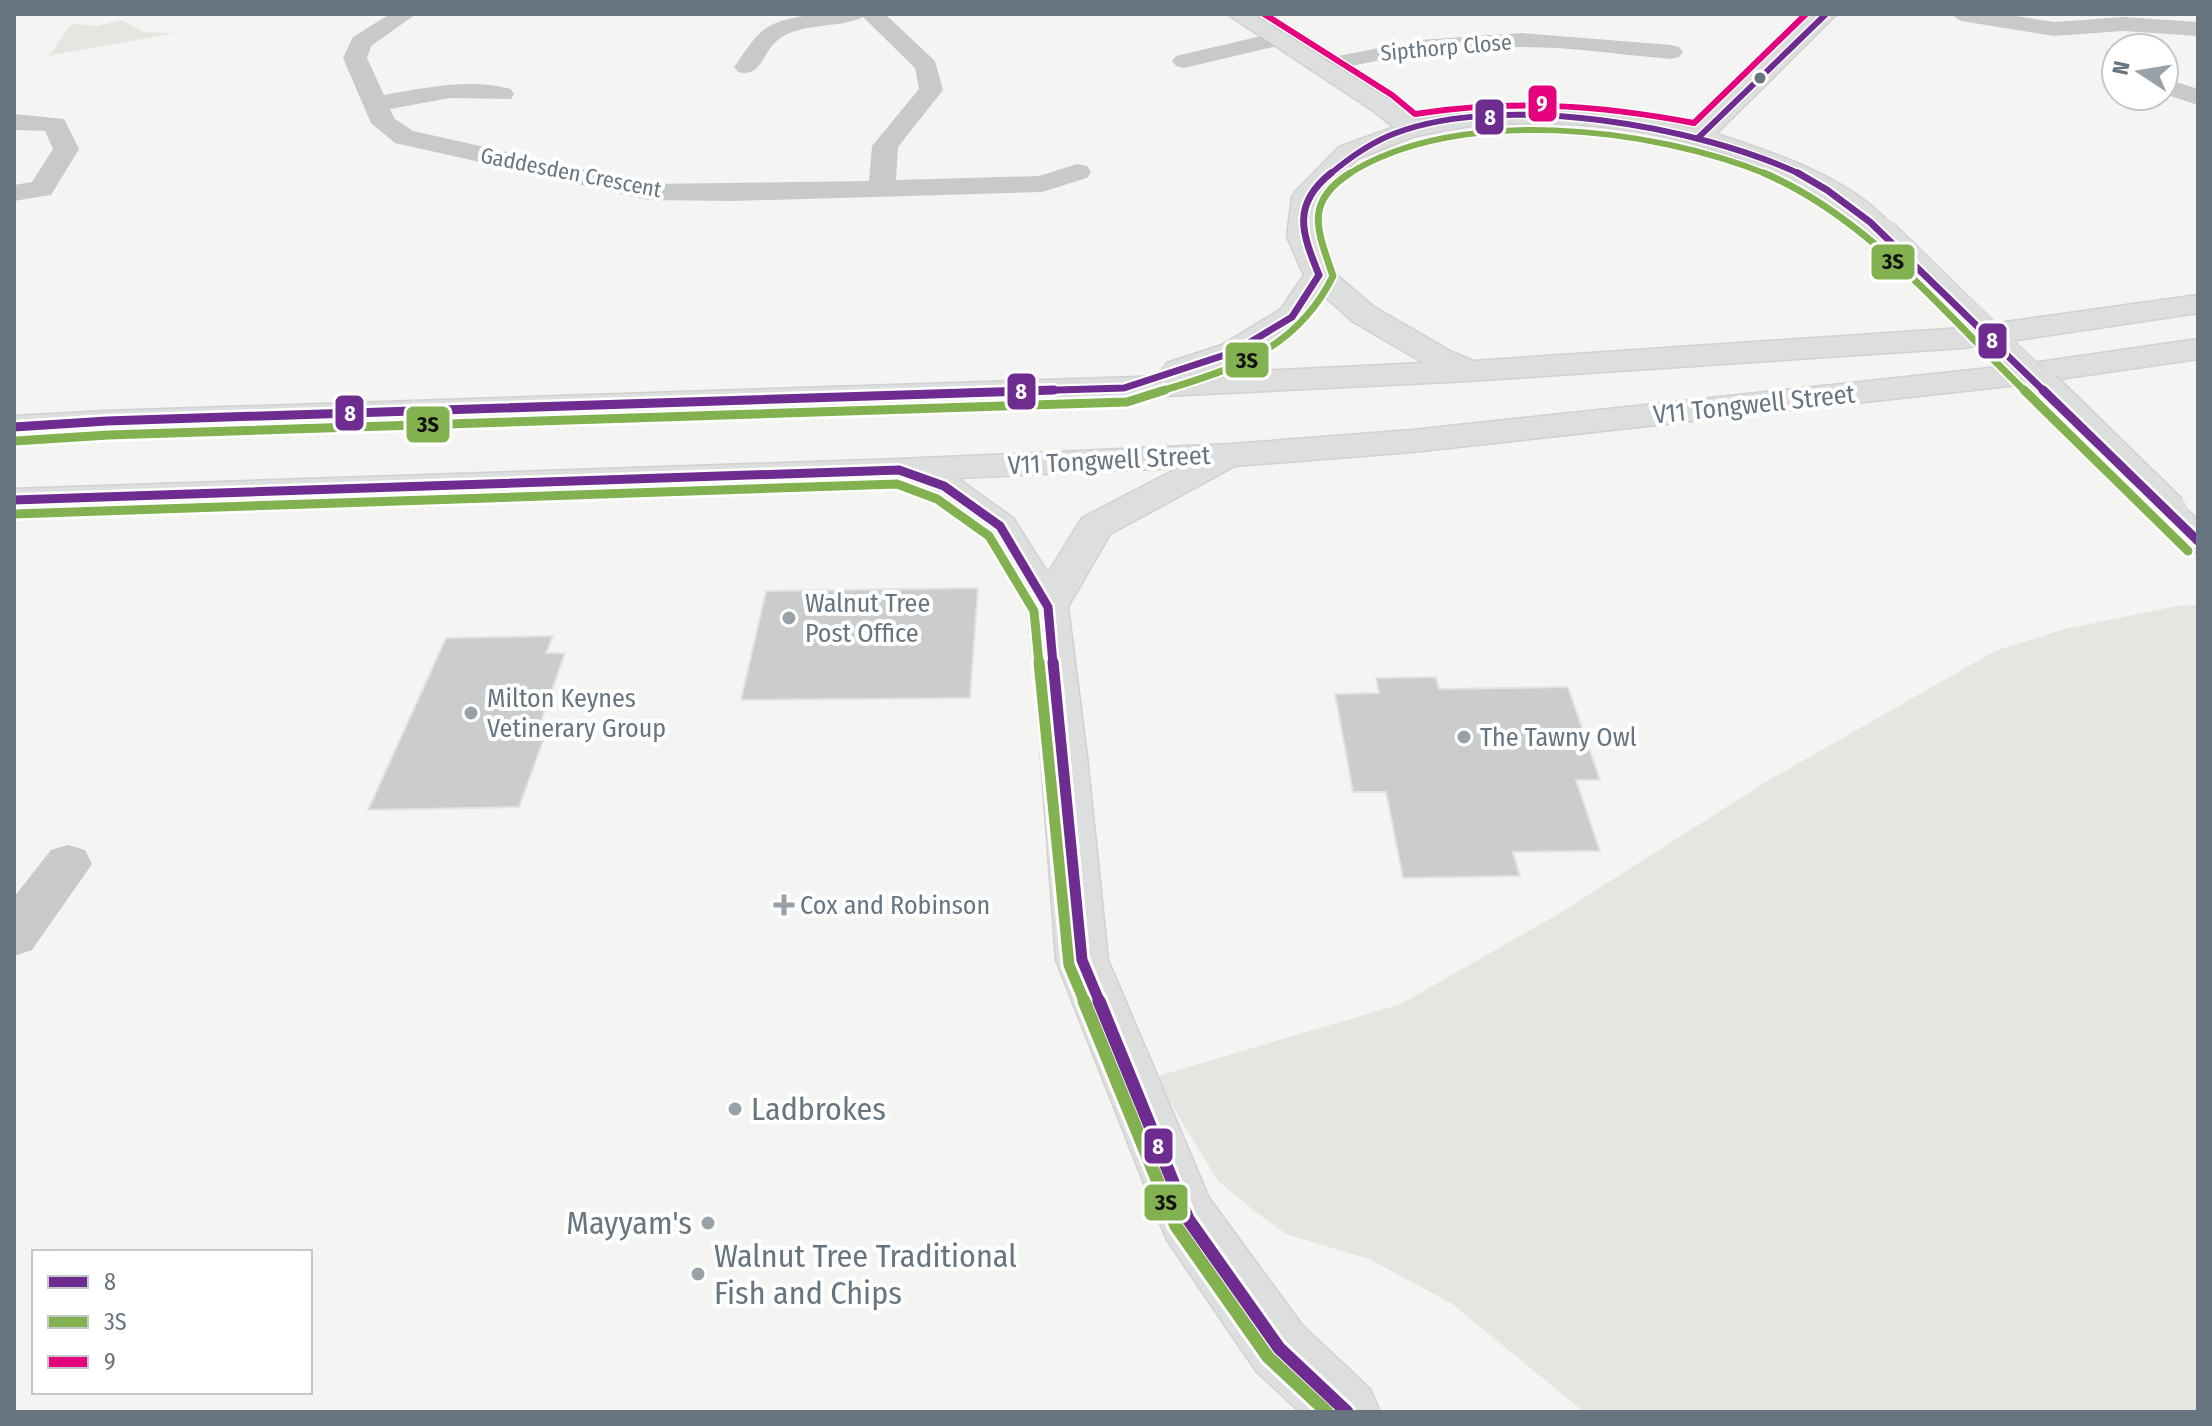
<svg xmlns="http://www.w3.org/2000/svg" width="2212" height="1426" font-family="'Fira Sans Condensed',sans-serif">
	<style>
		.green { fill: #e4e6e1 }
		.building { fill: #cbcccc; stroke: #e3e3e2; stroke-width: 2 }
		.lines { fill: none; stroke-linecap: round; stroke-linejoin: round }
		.secondary-casing { stroke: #d1d1d1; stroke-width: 3 }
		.highway-casing { stroke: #d0d1d0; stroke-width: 3 }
		.street { fill: #c8caca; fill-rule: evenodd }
		.secondary { fill: #dddede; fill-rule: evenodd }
		.highway { fill: #dddede; fill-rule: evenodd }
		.secondary-bridge-far1-casing { stroke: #d1d1d1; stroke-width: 32; stroke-linecap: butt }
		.secondary-bridge-casing { stroke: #d1d1d1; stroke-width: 41; stroke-linecap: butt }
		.secondary-bridge-far1 { stroke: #dddede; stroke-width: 30 }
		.secondary-bridge { stroke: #dddede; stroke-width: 38 }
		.bus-1-far4-casing { stroke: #fff; stroke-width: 9 }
		.bus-1-far3-casing { stroke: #fff; stroke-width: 11 }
		.bus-1-far2-casing { stroke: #fff; stroke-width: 14 }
		.bus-1-far1-casing { stroke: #fff; stroke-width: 17 }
		.bus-1-casing { stroke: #fff; stroke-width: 19 }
		.bus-2-far4-casing { stroke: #fff; stroke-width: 9 }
		.bus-2-far3-casing { stroke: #fff; stroke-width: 11 }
		.bus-2-far2-casing { stroke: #fff; stroke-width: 14 }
		.bus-2-far1-casing { stroke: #fff; stroke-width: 17 }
		.bus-2-casing { stroke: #fff; stroke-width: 19 }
		.bus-3-casing { stroke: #fff; stroke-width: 9 }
		.bus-1-far4 { stroke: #6e2c91; stroke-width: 6 }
		.bus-1-far3 { stroke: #6e2c91; stroke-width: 7 }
		.bus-1-far2 { stroke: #6e2c91; stroke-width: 9 }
		.bus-1-far1 { stroke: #6e2c91; stroke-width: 11 }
		.bus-1 { stroke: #6e2c91; stroke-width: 13 }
		.bus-2-far4 { stroke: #82b250; stroke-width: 6 }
		.bus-2-far3 { stroke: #82b250; stroke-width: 7 }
		.bus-2-far2 { stroke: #82b250; stroke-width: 9 }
		.bus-2-far1 { stroke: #82b250; stroke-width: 11 }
		.bus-2 { stroke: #82b250; stroke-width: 13 }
		.bus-3 { stroke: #e5007d; stroke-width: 6 }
		.bus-dot { fill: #667580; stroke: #fff; stroke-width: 3 }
		.poi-dot { fill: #98a1a8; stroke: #fff; stroke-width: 3 }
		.labels { text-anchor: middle; stroke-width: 8; stroke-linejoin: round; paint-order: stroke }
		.far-street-label { font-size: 22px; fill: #667580; stroke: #fff }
		.street-label { font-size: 26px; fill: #667580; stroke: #fff }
		.poi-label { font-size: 26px; fill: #667580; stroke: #fff; text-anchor: start }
		.near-poi-label { font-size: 32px; fill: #667580; stroke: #fff; text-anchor: start }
		.line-badge { stroke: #fff; stroke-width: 3 }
		.badge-label { font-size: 22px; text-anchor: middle; font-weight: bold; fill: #fff }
		.pale-badge-label { font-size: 22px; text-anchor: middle; font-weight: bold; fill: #111 }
	</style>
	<rect width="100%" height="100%" fill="#f4f4f2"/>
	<!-- green -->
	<path class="green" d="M 122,20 L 144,32 L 175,33 L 48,56 L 72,24 L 97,26 Z
		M 2198,605 L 2198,1412 L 1584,1412 L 1451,1303 L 1369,1259 L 1286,1234 L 1257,1213 L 1218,1181 L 1155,1077 L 1401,1004 L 1560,913 L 1764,783 L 1995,651 L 2065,629 L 2177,606 Z"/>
	<!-- building -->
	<path class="building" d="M 978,588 L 970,698 L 741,700 L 766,591 Z
		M 553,636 L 546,653 L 565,653 L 538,730 L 547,730 L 519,807 L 368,810 L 446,638 Z
		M 1436,677 L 1439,689 L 1568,687 L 1600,780 L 1576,780 L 1600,851 L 1513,852 L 1520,876 L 1403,878 L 1386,792 L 1353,792 L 1335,694 L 1379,693 L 1376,678 Z"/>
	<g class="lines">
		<!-- secondary casing -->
		<g class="secondary-casing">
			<path id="secondary" d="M 1227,14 L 1253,14 L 1393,102 L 1416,120 C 1512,103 1598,106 1693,129 L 1813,14 L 1837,14 L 1716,134 C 1773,152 1862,182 1897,233 L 1892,239 C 1886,241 1881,242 1875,240 C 1858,233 1843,213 1828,202 C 1803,184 1774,172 1746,161 C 1665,129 1570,118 1483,125 C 1459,126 1435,133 1411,137 L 1402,134 L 1375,112 Z
				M 2169,501 L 2182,505 L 2198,520 L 2198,553 L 2184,550 L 2150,513 L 2156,505 Z
				M 1064,740 L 1080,745 L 1087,757 L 1108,960 L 1209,1198 L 1302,1325 L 1370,1389 L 1380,1412 L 1300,1412 L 1256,1371 L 1167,1240 L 1158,1219 L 1056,960 L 1041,757 L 1048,745 Z"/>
		</g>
		<!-- highway casing -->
		<g class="highway-casing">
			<path id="highway" d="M 1411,121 L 1420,124 L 1424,129 L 1420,134 L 1357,159 L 1320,199 L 1317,237 L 1332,271 L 1374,307 L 1452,352 L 1473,361 L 1963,328 L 2198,295 L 2198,313 L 1963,348 L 1469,381 L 1124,398 L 107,431 L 14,438 L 14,416 L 107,411 L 1166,376 L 1162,370 L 1167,363 L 1222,345 L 1280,310 L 1304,275 L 1287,237 L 1292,197 L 1296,191 L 1339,147 ZM 1322,294 L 1352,321 L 1424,363 L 1200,374 L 1246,359 L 1303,324 Z
				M 2198,339 L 2198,359 L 2018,385 L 1412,452 L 1235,466 L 1110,534 L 1068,607 L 1087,757 L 1080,769 L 1064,774 L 1048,769 L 1041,757 L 1028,607 L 985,533 L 931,494 L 896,481 L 14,511 L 14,489 L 899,459 L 1232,444 L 1412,430 L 2018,365 ZM 1178,468 L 1082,518 L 1048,573 L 1013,518 L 957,478 Z"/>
		</g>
		<!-- street -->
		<path class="street" d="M 390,14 L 416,14 L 371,46 L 367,58 L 384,95 C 426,88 468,78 511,89 L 514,94 L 511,99 L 450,98 L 390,109 L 395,119 L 413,131 L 649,184 L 869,181 L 872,146 L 919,89 L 915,68 L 863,17 C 839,29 800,22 778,40 C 762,52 762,78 738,72 L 734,67 C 742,56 751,41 761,32 C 787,9 852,14 885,14 L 935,61 L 943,90 L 898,147 L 896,180 L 1039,176 L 1077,164 L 1087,166 L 1091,172 L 1087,178 L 1042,192 L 734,201 L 649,200 L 395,143 L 371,123 L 343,58 L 353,37 Z
			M 1950,14 L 2003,14 L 2054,22 L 2123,17 L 2198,22 L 2198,36 L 2123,31 L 2054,36 L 1961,21 Z
			M 1278,32 L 1286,34 L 1289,39 L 1286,44 L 1184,68 L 1176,66 L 1172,61 L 1176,56 Z
			M 1522,33 L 1671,45 L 1679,47 L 1683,52 L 1679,57 L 1671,59 C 1622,55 1572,47 1523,47 C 1454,47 1386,57 1320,73 L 1312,71 L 1308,66 L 1312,61 L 1420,40 Z
			M 2164,78 L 2198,89 L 2198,105 L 2164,94 Z
			M 14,114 L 64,119 L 79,149 L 51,195 L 14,201 L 14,185 L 32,182 L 53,149 L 45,131 L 14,130 Z
			M 68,845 L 85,850 L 92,864 L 32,950 L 14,956 L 14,897 L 51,850 Z"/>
		<!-- secondary -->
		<use href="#secondary" class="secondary"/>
		<!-- highway -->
		<use href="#highway" class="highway"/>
		<!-- secondary-bridge-far1 casing -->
		<g class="secondary-bridge-far1-casing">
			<path id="secondary-bridge-far1" d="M 1882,233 L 2045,392"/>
		</g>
		<!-- secondary-bridge casing -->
		<g class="secondary-bridge-casing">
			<path id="secondary-bridge" d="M 2043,390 L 2169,513"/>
		</g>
		<!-- secondary-bridge-far1 -->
		<use href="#secondary-bridge-far1" class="secondary-bridge-far1"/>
		<!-- secondary-bridge -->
		<use href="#secondary-bridge" class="secondary-bridge"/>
		<!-- bus-1-far4 casing -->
		<g class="bus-1-far4-casing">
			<path id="bus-1-far4" d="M 1698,138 L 1826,14
				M 1329,175 C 1349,158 1371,142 1396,133 C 1505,92 1699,126 1802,175"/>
		</g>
		<!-- bus-1-far3 casing -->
		<g class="bus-1-far3-casing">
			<path id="bus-1-far3" d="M 1798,173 L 1827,190 L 1870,222 L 2045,392
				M 1319,275 C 1302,233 1291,205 1331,173
				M 992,392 L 1124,388 L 1234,352 L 1292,317 L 1319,275"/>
		</g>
		<!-- bus-1-far2 casing -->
		<g class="bus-1-far2-casing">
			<path id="bus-1-far2" d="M 2043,390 L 2198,541
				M 14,427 L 107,421 L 1054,390
				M 14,500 L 899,470 L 944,486 L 1000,526 L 1048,607 L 1053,664"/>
		</g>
		<!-- bus-1-far1 casing -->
		<g class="bus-1-far1-casing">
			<path id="bus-1-far1" d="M 1053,662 L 1082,960 L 1100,1003"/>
		</g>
		<!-- bus-1 casing -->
		<g class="bus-1-casing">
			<path id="bus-1" d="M 1099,1001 L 1188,1219 L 1279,1348 L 1347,1412"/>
		</g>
		<!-- bus-2-far4 casing -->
		<g class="bus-2-far4-casing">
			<path id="bus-2-far4" d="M 1347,175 C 1457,104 1652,127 1769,175"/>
		</g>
		<!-- bus-2-far3 casing -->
		<g class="bus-2-far3-casing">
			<path id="bus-2-far3" d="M 1764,173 C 1869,218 1945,314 2026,392
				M 1158,392 C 1233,369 1296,351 1333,276 C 1318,231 1303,203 1350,173"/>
		</g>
		<!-- bus-2-far2 casing -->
		<g class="bus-2-far2-casing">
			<path id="bus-2-far2" d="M 2024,390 L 2188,551
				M 15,441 L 108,435 L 1127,402 L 1165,390
				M 14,514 L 897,484 L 937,499 L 989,536 L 1034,611 L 1039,664"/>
		</g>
		<!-- bus-2-far1 casing -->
		<g class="bus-2-far1-casing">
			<path id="bus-2-far1" d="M 1039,662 L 1069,965 L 1085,1003"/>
		</g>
		<!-- bus-2 casing -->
		<g class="bus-2-casing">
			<path id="bus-2" d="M 1084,1001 L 1176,1226 L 1268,1357 L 1327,1412"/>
		</g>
		<!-- bus-3 casing -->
		<g class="bus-3-casing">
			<path id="bus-3" d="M 1264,14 L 1392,95 L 1415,114 C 1510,99 1600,105 1694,123 L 1806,14"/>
		</g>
		<!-- bus-1-far4 -->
		<use href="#bus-1-far4" class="bus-1-far4"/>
		<!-- bus-1-far3 -->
		<use href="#bus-1-far3" class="bus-1-far3"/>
		<!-- bus-1-far2 -->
		<use href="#bus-1-far2" class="bus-1-far2"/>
		<!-- bus-1-far1 -->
		<use href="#bus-1-far1" class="bus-1-far1"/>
		<!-- bus-1 -->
		<use href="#bus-1" class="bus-1"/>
		<!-- bus-2-far4 -->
		<use href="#bus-2-far4" class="bus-2-far4"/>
		<!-- bus-2-far3 -->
		<use href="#bus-2-far3" class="bus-2-far3"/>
		<!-- bus-2-far2 -->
		<use href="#bus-2-far2" class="bus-2-far2"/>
		<!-- bus-2-far1 -->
		<use href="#bus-2-far1" class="bus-2-far1"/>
		<!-- bus-2 -->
		<use href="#bus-2" class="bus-2"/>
		<!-- bus-3 -->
		<use href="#bus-3" class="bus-3"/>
	</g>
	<!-- markers -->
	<circle class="bus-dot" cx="1760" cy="78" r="7"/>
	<g class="poi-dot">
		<circle cx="789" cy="618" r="8"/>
		<circle cx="471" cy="713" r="8"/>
		<circle cx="1464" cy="737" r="8"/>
		<path d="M780 893h8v8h8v8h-8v8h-8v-8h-8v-8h8z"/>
		<circle cx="735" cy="1109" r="8"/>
		<circle cx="708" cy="1223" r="8"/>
		<circle cx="698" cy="1274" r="8"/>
	</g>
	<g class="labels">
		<!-- far-street labels -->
		<g class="far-street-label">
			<text transform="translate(1446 47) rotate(-5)" y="8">Sipthorp Close</text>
			<text transform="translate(571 172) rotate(11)" y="8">Gaddesden Crescent</text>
		</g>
		<!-- street labels -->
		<g class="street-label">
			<text transform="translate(1754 404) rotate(-6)" y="9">V11 Tongwell Street</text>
			<text transform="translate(1109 460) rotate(-3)" y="9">V11 Tongwell Street</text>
		</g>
		<!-- poi labels -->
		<g class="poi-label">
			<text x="805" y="612">Walnut Tree<tspan x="805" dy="30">Post Office</tspan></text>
			<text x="487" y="707">Milton Keynes<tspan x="487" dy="30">Vetinerary Group</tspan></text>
			<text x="1480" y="746">The Tawny Owl</text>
			<text x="800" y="914">Cox and Robinson</text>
		</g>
		<!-- near-poi labels -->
		<g class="near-poi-label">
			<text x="751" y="1120">Ladbrokes</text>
			<text x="692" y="1234" text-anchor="end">Mayyam's</text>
			<text x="714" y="1267">Walnut Tree Traditional<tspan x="714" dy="37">Fish and Chips</tspan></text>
		</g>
	</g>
	<g class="line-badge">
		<rect x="1527" y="84" width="31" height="39" rx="8" fill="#e5007d"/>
		<rect x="1474" y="98" width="31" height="38" rx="8" fill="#6e2c91"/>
		<rect x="1870" y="243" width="46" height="38" rx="8" fill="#82b250"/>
		<rect x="1977" y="322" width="31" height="38" rx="8" fill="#6e2c91"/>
		<rect x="1224" y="341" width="46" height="38" rx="8" fill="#82b250"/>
		<rect x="1006" y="372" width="31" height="39" rx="8" fill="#6e2c91"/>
		<rect x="334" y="394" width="31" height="38" rx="8" fill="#6e2c91"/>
		<rect x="405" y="405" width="46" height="39" rx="8" fill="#82b250"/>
		<rect x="1143" y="1127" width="31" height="38" rx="8" fill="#6e2c91"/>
		<rect x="1143" y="1183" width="46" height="39" rx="8" fill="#82b250"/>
	</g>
	<g class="badge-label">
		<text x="1542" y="111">9</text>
		<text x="1490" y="125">8</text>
		<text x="1992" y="348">8</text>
		<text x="1021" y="399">8</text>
		<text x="350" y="421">8</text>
		<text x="1158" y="1154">8</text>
	</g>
	<g class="pale-badge-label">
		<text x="1893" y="269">3S</text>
		<text x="1247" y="368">3S</text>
		<text x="428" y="432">3S</text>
		<text x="1166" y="1210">3S</text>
	</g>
	<!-- border -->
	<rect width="2212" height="1426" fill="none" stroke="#667580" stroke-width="32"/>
	<!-- legend -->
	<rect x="32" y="1250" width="280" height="144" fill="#ffffff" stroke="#c2c8cc" stroke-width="2"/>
	<rect x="48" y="1276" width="40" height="12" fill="#6e2c91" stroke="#c2c8cc" stroke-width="2"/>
	<text x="104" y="1290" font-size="24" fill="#667580">8</text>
	<rect x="48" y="1316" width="40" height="12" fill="#82b250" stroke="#c2c8cc" stroke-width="2"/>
	<text x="104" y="1330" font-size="24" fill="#667580">3S</text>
	<rect x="48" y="1356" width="40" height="12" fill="#e5007d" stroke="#c2c8cc" stroke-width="2"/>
	<text x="104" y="1370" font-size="24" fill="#667580">9</text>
	<!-- north arrow -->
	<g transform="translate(2140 72) rotate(282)"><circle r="38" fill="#ffffff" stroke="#c2c8cc" stroke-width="2"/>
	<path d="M0-6L14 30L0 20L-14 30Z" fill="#98a1a8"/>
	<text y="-12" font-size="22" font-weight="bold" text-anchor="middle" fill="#667580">N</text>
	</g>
</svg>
